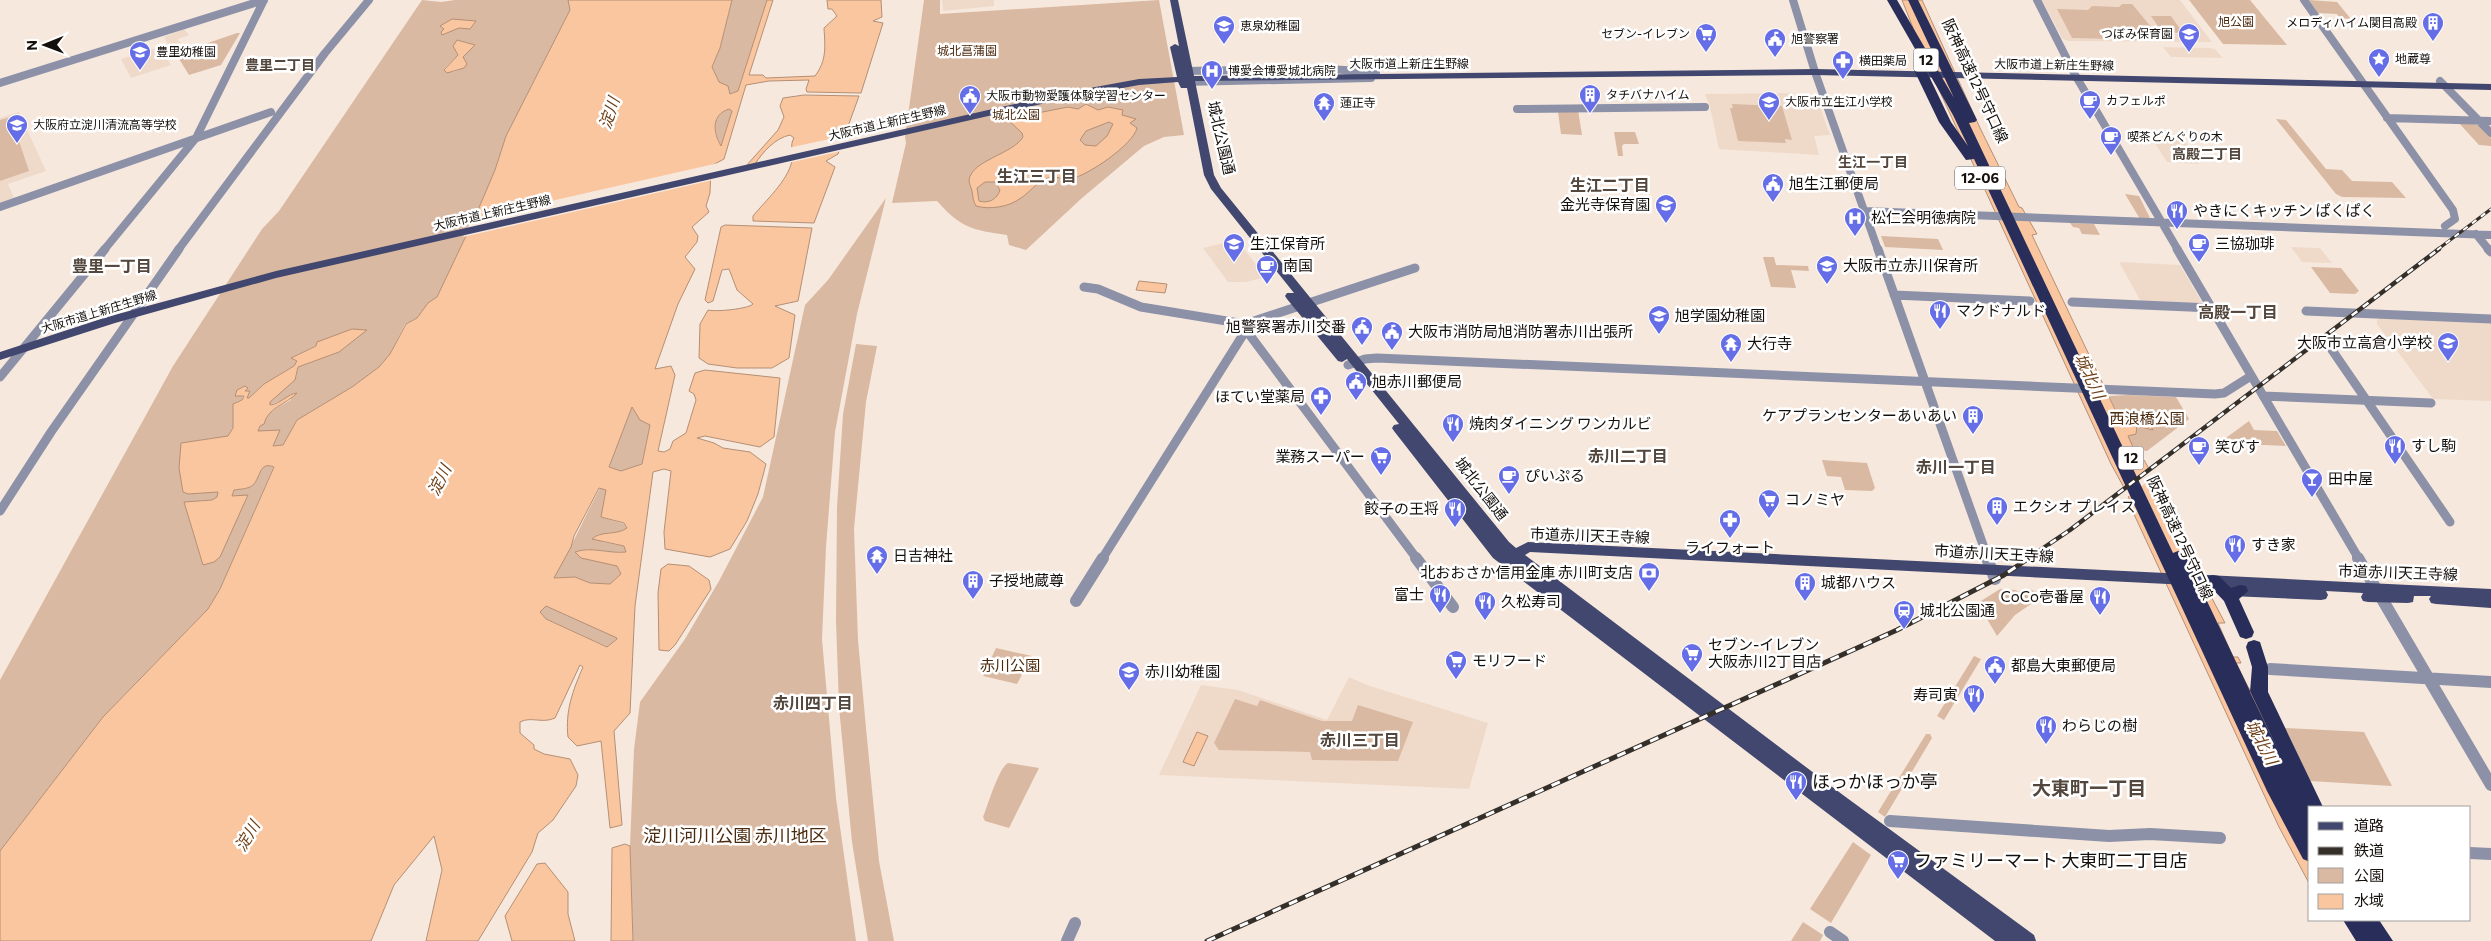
<svg xmlns="http://www.w3.org/2000/svg" width="2491" height="941" font-family="Commissioner,'Noto Sans JP',sans-serif">
	<style>
		.built { fill: #efdaca }
		.green { fill: #dab9a2; fill-rule: evenodd }
		.water { fill: #f9c6a0; stroke: #b58f74; fill-rule: evenodd }
		.pier { fill: #f7e8dd }
		.lines { fill: none; stroke-linecap: round; stroke-linejoin: round }
		.tertiary-far2 { stroke: #8c91a8; stroke-width: 8 }
		.tertiary-far1 { stroke: #8c91a8; stroke-width: 9 }
		.tertiary { stroke: #8c91a8; stroke-width: 12 }
		.primary { fill: #41476e; fill-rule: evenodd }
		.motorway { fill: #282d59; fill-rule: evenodd }
		.rail-far2-casing { stroke: #352f2a; stroke-width: 3 }
		.rail-far1-casing { stroke: #352f2a; stroke-width: 4.5 }
		.rail-casing { stroke: #352f2a; stroke-width: 5 }
		.rail-far2 { stroke: #fff; stroke-width: 2; stroke-dasharray: 5.5; stroke-linecap: butt }
		.rail-far1 { stroke: #fff; stroke-width: 2.5; stroke-dasharray: 7; stroke-linecap: butt }
		.rail { stroke: #fff; stroke-width: 3; stroke-dasharray: 9; stroke-linecap: butt }
		.labels { text-anchor: middle; stroke-width: 5; stroke-linejoin: round; paint-order: stroke }
		.far-park-label { font-size: 12px; fill: #4c2a0e; stroke: #fff }
		.far-poi-label { font-size: 12px; fill: #15100c; stroke: #fff; text-anchor: start }
		.far-street-label { font-size: 12px; fill: #15100c; stroke: #fff }
		.shield { fill: #fff; stroke: #5b5855; stroke-width: 1 }
		.shield-label { font-size: 14px; font-weight: bold; fill: #15100c }
		.far-neighbourhood-label { font-size: 14px; font-weight: bold; fill: #52463d; stroke: #fff }
		.street-label { font-size: 15px; fill: #15100c; stroke: #fff }
		.poi-label { font-size: 15px; fill: #15100c; stroke: #fff; text-anchor: start }
		.park-label { font-size: 15px; fill: #4c2a0e; stroke: #fff }
		.water-label { font-size: 16px; font-style: italic; fill: #704118; stroke: #fff }
		.neighbourhood-label { font-size: 16px; font-weight: bold; fill: #52463d; stroke: #fff }
		.near-poi-label { font-size: 18px; fill: #15100c; stroke: #fff; text-anchor: start }
		.near-park-label { font-size: 18px; fill: #4c2a0e; stroke: #fff }
		.near-neighbourhood-label { font-size: 19px; font-weight: bold; fill: #52463d; stroke: #fff }
	</style>
	<rect width="100%" height="100%" fill="#f7e8dd"/>
	<!-- built -->
	<path class="built" d="M 942,0 L 994,0 L 994,6 L 943,11 Z
		M 2042,0 L 2180,0 L 2212,42 L 2067,41 L 2062,38 Z
		M 184,29 L 189,35 L 178,39 L 183,47 L 171,50 L 164,37 Z
		M 160,47 L 171,65 L 131,78 L 121,59 Z
		M 2163,47 L 2210,48 L 2215,49 L 2223,58 L 2171,57 Z
		M 1793,93 L 1800,104 L 1819,104 L 1830,135 L 1814,136 L 1819,155 L 1719,149 L 1710,107 L 1705,94 Z
		M 19,112 L 46,171 L 8,184 L 14,198 L 0,203 L 0,118 Z
		M 2152,139 L 2184,140 L 2200,164 L 2167,162 Z
		M 1237,240 L 1266,277 L 1246,282 L 1228,282 L 1203,248 Z
		M 2291,247 L 2320,248 L 2332,263 L 2302,262 Z
		M 2119,262 L 2180,265 L 2203,304 L 2144,302 L 2140,300 Z
		M 2381,318 L 2491,323 L 2491,401 L 2433,399 L 2377,324 L 2377,320 Z
		M 1349,677 L 1367,685 L 1488,723 L 1469,789 L 1159,775 L 1201,685 L 1238,690 L 1327,720 Z"/>
	<!-- green -->
	<path class="green" d="M 422,0 L 441,2 L 455,0 L 568,0 L 570,10 L 506,136 L 495,170 L 475,217 L 437,297 L 428,303 L 417,318 L 405,324 L 390,354 L 379,367 L 352,387 L 297,420 L 283,445 L 272,446 L 258,432 C 264,414 276,408 291,400 L 291,394 L 284,400 L 269,405 L 270,402 L 296,377 L 298,367 L 339,352 L 366,330 L 343,332 L 291,358 L 297,361 L 294,366 L 264,384 L 249,398 L 247,399 L 245,391 L 248,388 L 245,386 L 242,400 L 236,402 L 233,428 L 228,436 L 181,443 L 188,494 L 218,492 L 217,497 L 212,500 L 184,502 L 203,565 L 248,496 L 232,496 L 234,490 C 240,489 249,489 253,485 C 261,477 259,462 274,466 L 220,589 L 208,609 L 103,717 L 0,851 L 0,680 L 173,366 L 262,229 L 279,211 ZM 457,40 L 474,45 L 463,57 L 464,68 L 453,72 L 444,69 L 458,55 L 454,46 Z
		M 732,0 L 767,0 L 738,91 L 729,94 L 719,82 L 712,67 L 720,48 Z
		M 924,0 L 940,0 L 940,14 L 1159,0 L 1184,135 L 1164,137 L 1144,146 L 1082,198 L 1026,250 L 1009,245 L 1007,235 C 972,230 961,228 937,201 L 892,203 L 906,143 L 905,137 Z
		M 2189,0 L 2250,0 L 2287,45 L 2223,44 Z
		M 2309,0 L 2337,2 L 2351,19 L 2340,18 L 2337,14 L 2318,13 Z
		M 2122,4 L 2132,4 L 2157,34 L 2152,40 L 2072,38 L 2057,9 L 2088,10 L 2092,6 L 2119,7 Z
		M 2151,16 L 2171,16 L 2183,33 L 2162,32 Z
		M 237,33 L 240,33 L 221,65 L 189,75 L 176,54 Z
		M 1732,104 L 1782,106 L 1792,140 L 1785,139 L 1786,143 L 1738,141 L 1730,108 L 1733,108 Z
		M 729,109 L 732,111 L 721,146 C 714,132 710,115 729,109 Z
		M 1578,110 L 1582,135 L 1561,134 L 1558,112 Z
		M 11,117 L 29,171 L 0,181 L 0,120 Z
		M 2276,119 L 2286,120 L 2326,169 L 2342,170 L 2352,181 L 2392,182 L 2406,198 L 2342,197 L 2336,194 Z
		M 2458,122 L 2479,125 L 2491,138 L 2491,146 L 2479,145 Z
		M 1614,132 L 1635,132 L 1639,144 L 1624,144 L 1622,146 L 1623,156 L 1618,156 Z
		M 2125,194 L 2139,196 L 2151,220 L 2140,219 Z
		M 886,198 L 857,314 L 835,432 L 826,547 L 822,639 L 836,798 L 856,941 L 633,941 L 630,846 L 634,749 L 640,702 L 685,639 L 719,581 L 763,497 L 805,305 L 828,280 Z
		M 2070,223 L 2094,224 L 2100,235 L 2082,234 L 2079,228 L 2073,227 Z
		M 1881,236 L 1938,239 L 1943,250 L 1885,247 Z
		M 1763,257 L 1774,257 L 1776,265 L 1808,266 L 1809,271 L 1791,270 L 1796,288 L 1771,287 Z
		M 2311,267 L 2341,268 L 2359,291 L 2355,294 L 2330,293 Z
		M 856,344 L 877,346 L 866,402 L 854,529 L 858,640 L 866,728 L 879,861 L 894,941 L 868,941 L 852,842 L 839,707 L 836,621 L 837,507 L 843,414 Z
		M 2128,395 L 2176,397 L 2189,419 L 2147,451 L 2134,450 L 2109,396 Z
		M 632,406 L 650,425 L 642,464 L 621,471 L 609,467 Z
		M 2249,421 L 2254,430 L 2277,431 L 2286,446 L 2219,443 Z
		M 1822,460 L 1867,463 L 1875,488 L 1872,491 L 1845,490 L 1841,477 L 1827,476 Z
		M 600,488 L 607,490 L 601,517 L 624,524 L 627,528 L 620,532 L 596,535 L 603,542 L 624,546 L 626,552 C 609,554 590,546 575,552 L 617,566 L 621,574 L 610,584 L 590,583 L 575,577 L 553,578 C 571,549 584,518 600,488 Z
		M 2000,589 L 2016,590 L 2018,592 C 2027,587 2036,590 2043,596 L 2015,615 L 1997,636 L 1987,619 L 1973,606 Z
		M 546,606 L 618,638 L 608,647 L 546,619 L 539,611 Z
		M 996,648 L 1032,656 L 1017,684 L 983,676 Z
		M 1974,656 L 1981,659 L 1944,720 L 1937,716 Z
		M 1235,699 L 1257,706 L 1260,700 L 1322,721 L 1352,721 L 1358,705 L 1413,722 L 1398,761 L 1312,760 L 1310,752 L 1219,750 L 1214,743 Z
		M 2285,728 L 2364,732 L 2392,786 L 2310,781 Z
		M 1926,734 L 1930,734 L 1932,738 L 1885,817 L 1878,812 Z
		M 1008,763 L 1039,768 L 1009,828 L 985,821 L 983,817 C 988,805 999,767 1008,763 Z
		M 1853,842 L 1871,855 L 1831,923 L 1810,909 Z
		M 1803,922 L 1823,935 L 1820,941 L 1791,941 Z"/>
	<!-- water -->
	<path class="water" d="M 568,0 L 732,0 L 720,48 L 712,67 L 719,82 L 728,86 L 730,94 L 738,91 L 767,0 L 773,0 L 749,75 L 763,75 L 766,78 L 815,76 C 827,60 825,47 824,28 L 837,16 L 832,9 L 828,9 L 827,0 L 881,0 L 882,17 L 873,21 L 883,23 L 861,93 L 807,92 L 806,89 L 809,80 L 769,81 L 746,85 L 724,159 L 711,166 L 710,193 L 706,206 L 709,212 L 692,227 L 698,236 L 697,242 L 685,257 L 695,269 L 678,304 L 655,369 L 671,366 L 675,375 L 658,451 L 664,452 L 670,449 L 673,441 L 686,433 L 696,400 L 694,394 L 689,391 L 695,373 L 705,370 L 780,378 L 774,437 L 760,447 L 705,436 L 697,438 L 714,443 L 723,448 L 750,452 L 766,464 L 758,494 L 747,521 L 730,549 L 710,557 L 665,549 L 664,532 L 671,471 L 664,469 L 653,472 L 635,606 L 630,713 L 614,731 L 622,825 L 610,828 L 601,741 L 577,746 L 568,737 C 565,711 573,690 583,667 L 580,665 L 555,718 C 542,724 531,716 520,722 L 520,733 L 534,745 L 534,749 L 544,754 L 570,759 L 578,775 L 576,786 L 553,820 L 538,833 L 532,852 L 478,941 L 426,941 L 442,870 L 434,836 L 394,885 L 371,941 L 0,941 L 0,851 L 103,717 L 208,609 L 220,589 L 274,467 C 259,461 261,477 253,485 C 249,489 240,489 234,490 L 232,496 L 248,495 L 220,557 L 214,562 L 203,565 L 184,502 L 212,500 L 217,497 L 218,492 L 188,494 L 183,492 L 179,468 L 181,443 L 228,436 L 233,428 L 233,404 L 242,400 L 244,396 L 235,396 L 237,390 L 245,386 L 248,388 L 245,391 L 250,391 L 247,398 L 249,398 L 264,384 L 294,366 L 297,361 L 291,358 L 316,346 L 317,342 L 352,329 L 367,330 L 339,352 L 298,367 L 295,380 L 270,402 L 270,405 C 281,404 287,394 297,393 C 286,405 268,407 264,424 L 260,426 L 258,431 L 280,430 L 273,446 L 283,445 L 297,420 L 352,387 L 379,367 L 390,354 L 406,324 L 417,318 L 428,303 L 437,297 L 475,217 L 495,170 L 506,136 L 570,10 ZM 729,109 L 732,111 L 721,146 C 713,132 711,115 729,109 ZM 632,407 L 640,420 L 650,425 L 642,464 L 621,471 L 609,467 ZM 599,488 L 606,490 L 601,517 L 624,523 L 627,528 C 616,536 601,530 592,539 L 624,546 L 626,552 C 609,554 591,546 575,552 L 581,558 L 617,566 L 621,574 L 610,584 L 590,583 L 575,577 L 554,578 L 571,547 L 574,536 ZM 546,606 L 617,638 L 617,639 L 607,647 L 546,619 L 540,612 Z
		M 1902,0 L 1922,0 L 1980,128 L 2019,207 L 2022,208 L 2037,234 L 2032,235 L 2121,422 L 2149,423 L 2153,430 L 2137,426 L 2136,434 L 2128,436 L 2139,460 L 2144,460 L 2159,486 L 2152,486 L 2182,550 L 2187,551 L 2190,556 L 2185,555 L 2187,561 L 2195,562 L 2197,570 L 2225,623 L 2218,623 L 2233,657 L 2238,657 L 2241,663 L 2236,663 L 2249,689 L 2256,690 L 2313,807 L 2310,807 L 2310,885 L 2279,827 L 2132,510 L 2128,495 L 2111,464 L 1929,68 Z
		M 452,19 L 476,21 L 470,29 L 459,28 L 442,35 L 441,32 L 444,29 L 440,26 Z
		M 457,40 L 475,45 L 463,57 L 467,64 L 464,68 L 447,73 L 444,70 L 458,55 L 453,46 Z
		M 804,95 L 859,96 L 838,154 L 826,161 L 835,167 L 814,223 L 753,221 L 753,216 C 766,200 787,182 792,161 C 794,152 789,146 794,138 L 790,135 C 775,138 763,152 755,164 L 746,166 L 778,130 L 784,117 L 780,106 L 783,98 Z
		M 1086,104 L 1098,110 L 1108,107 L 1123,110 L 1122,115 L 1136,119 L 1130,123 L 1137,128 C 1133,145 1088,175 1071,179 C 1063,181 1057,174 1045,179 C 1035,184 1030,192 1021,198 C 1009,207 990,210 976,206 C 973,201 973,197 972,191 C 971,187 969,184 969,180 C 972,160 1013,154 1023,137 L 1022,133 L 1007,119 L 1068,107 L 1078,109 ZM 1109,122 L 1113,124 L 1107,136 L 1096,146 L 1085,145 L 1080,140 L 1086,131 ZM 985,182 L 995,182 L 1000,190 C 997,199 989,204 979,201 L 977,188 Z
		M 725,225 L 812,228 L 798,301 L 775,306 L 795,315 L 789,358 L 772,368 L 737,368 L 708,364 L 699,358 L 700,324 L 708,310 C 716,312 748,309 753,304 L 737,290 L 729,269 L 722,270 L 713,301 L 708,303 L 705,300 L 721,227 Z
		M 1139,281 L 1167,284 L 1165,293 L 1136,290 Z
		M 668,564 L 689,566 L 709,580 L 711,589 L 675,645 L 669,651 L 659,650 L 658,593 L 661,569 Z
		M 1197,732 L 1208,736 L 1194,766 L 1183,762 Z
		M 625,844 L 630,846 L 633,941 L 611,941 L 612,848 Z
		M 545,863 L 568,892 L 568,914 L 575,941 L 512,941 L 505,916 L 537,864 Z"/>
	<!-- pier -->
	<path class="pier" d="M 848,135 L 842,151 L 788,163 L 790,159 L 788,148 Z
		M 723,162 L 713,167 L 713,180 L 463,237 L 472,219 Z
		M 2150,466 L 2155,476 L 2126,498 L 2122,487 Z"/>
	<g class="lines">
		<!-- tertiary-far2 -->
		<path class="tertiary-far2" d="M 1793,0 L 1815,72 L 1878,250
			M 2037,0 L 2074,73 L 2178,250
			M 2304,0 L 2453,210 L 2455,219 L 2445,226
			M 1181,71 L 1328,69 L 1376,72
			M 2440,81 L 2491,133
			M 1183,82 L 1371,78
			M 0,83 L 264,0
			M 1517,109 L 1705,107
			M 2387,118 L 2491,121
			M 0,207 L 271,112
			M 1864,211 L 2491,235
			M 2476,234 L 2489,250
			M 104,250 L 196,138 L 264,0
			M 178,250 L 325,53 L 369,0"/>
		<!-- tertiary-far1 -->
		<path class="tertiary-far1" d="M 1878,249 L 1988,559
			M 2177,249 L 2359,559
			M 2488,249 L 2491,252
			M 1084,287 L 1098,289 L 1141,307 L 1245,324 L 1415,268
			M 1894,295 L 2030,301
			M 2072,302 L 2212,308
			M 2306,311 L 2491,319
			M 1245,324 L 1246,330 L 1417,559
			M 2332,350 L 2450,522
			M 1348,365 L 1365,359 L 1377,358 L 2215,394 L 2224,393 L 2251,376
			M 0,377 L 105,249
			M 2263,396 L 2431,403
			M 0,511 L 51,432 L 179,249
			M 1102,559 L 1246,330"/>
		<!-- tertiary -->
		<path class="tertiary" d="M 1416,558 L 1453,607
			M 1987,558 L 1995,579
			M 2358,558 L 2491,785
			M 1076,601 L 1103,558
			M 2270,669 L 2491,682
			M 1890,821 L 2109,836 L 2150,834 L 2220,838
			M 2470,853 L 2491,854
			M 1830,932 L 1843,941
			M 1067,941 L 1075,923"/>
		<!-- primary -->
		<path class="primary" d="M 1170,0 L 1178,0 L 1194,76 L 1815,69 L 2491,84 L 2491,90 L 1815,75 L 1195,81 L 1214,175 L 1221,188 L 1509,542 L 1516,548 L 1528,542 L 2491,589 L 2491,608 L 2436,604 L 2431,603 L 2429,599 L 2431,596 L 2414,596 L 2413,602 L 2408,603 L 2368,602 L 2363,601 L 2361,597 L 2363,593 L 2326,591 L 2328,595 L 2326,599 L 2321,600 L 2231,596 L 2226,595 L 2224,591 L 2228,587 L 1530,552 L 1525,555 L 1843,795 L 2034,935 L 2036,941 L 1995,941 L 1493,558 L 1394,431 L 1392,428 L 1394,425 L 1399,424 L 1347,359 L 1342,362 L 1338,361 L 1287,299 L 1285,296 L 1287,293 L 1294,293 L 1211,189 L 1204,175 L 1187,88 L 1181,88 L 1178,82 L 1139,85 L 1068,98 L 276,278 L 115,323 L 0,360 L 0,352 L 107,317 L 276,271 L 1068,92 L 1139,79 L 1177,77 L 1170,47 L 1175,44 L 1179,46 Z"/>
		<!-- motorway -->
		<path class="motorway" d="M 1887,0 L 1897,0 L 1954,98 L 1908,0 L 1918,0 L 1977,120 L 1975,122 L 1969,123 L 2173,553 L 2178,551 L 2184,553 L 2281,756 L 2250,692 L 2252,667 L 2246,647 L 2248,642 L 2254,640 L 2260,642 L 2268,667 L 2268,692 L 2323,807 L 2310,807 L 2310,862 L 2303,859 L 2267,791 L 1974,159 L 1966,160 L 1939,122 L 1914,70 L 1916,68 L 1924,68 L 1926,70 L 1951,122 L 1968,146 L 1953,115 Z
			M 2213,575 L 2219,576 L 2231,588 L 2240,585 L 2246,586 L 2248,591 L 2239,599 L 2254,632 L 2252,637 L 2246,639 L 2240,637 L 2224,601 L 2205,581 L 2207,576 Z
			M 2343,920 L 2379,920 L 2393,941 L 2356,941 Z"/>
		<!-- rail-far2 casing -->
		<g class="rail-far2-casing">
			<path id="rail-far2" d="M 2437,250 L 2491,209"/>
		</g>
		<!-- rail-far1 casing -->
		<g class="rail-far1-casing">
			<path id="rail-far1" d="M 2027,559 L 2070,530 L 2439,249"/>
		</g>
		<!-- rail casing -->
		<g class="rail-casing">
			<path id="rail" d="M 1207,941 L 1897,630 L 2004,575 L 2029,558"/>
		</g>
		<!-- rail-far2 -->
		<use href="#rail-far2" class="rail-far2"/>
		<!-- rail-far1 -->
		<use href="#rail-far1" class="rail-far1"/>
		<!-- rail -->
		<use href="#rail" class="rail"/>
	</g>
	<!-- icons -->
	<defs>
		<g id="building-pin" transform="scale(1.125)"><path d="M0 17L-7.5 6A9.5 9.5 0 1 1 7.5 6Z" fill="#656ee7" stroke="#fff"/><path d="M-4-6H4V6H1V3H-1V6H-4ZM-2.5-4.3h1.7v1.8h-1.7ZM.8-4.3h1.7v1.8H.8ZM-2.5-1h1.7V.8h-1.7ZM.8-1h1.7V.8H.8Z" fill="#fff"/></g>
		<g id="school-pin" transform="scale(1.125)"><path d="M0 17L-7.5 6A9.5 9.5 0 1 1 7.5 6Z" fill="#656ee7" stroke="#fff"/><path d="M0-5L7-2L0 1L-7-2ZM-4 1L0 2.5L4 1V4Q0 6-4 4Z" fill="#fff"/></g>
		<g id="supermarket-pin" transform="scale(1.125)"><path d="M0 17L-7.5 6A9.5 9.5 0 1 1 7.5 6Z" fill="#656ee7" stroke="#fff"/><path d="M-6-5.5h2.5l.6 2H6L4.5 2H-2.5L-4.4-4H-6ZM-1.5 3.2a1.3 1.3 0 1 0 .1 0ZM3 3.2a1.3 1.3 0 1 0 .1 0Z" fill="#fff"/></g>
		<g id="civic-pin" transform="scale(1.125)"><path d="M0 17L-7.5 6A9.5 9.5 0 1 1 7.5 6Z" fill="#656ee7" stroke="#fff"/><path d="M-.6-6.5H3V-4.5H.6V-3L4-1V1h2V6H-6V1h2V-1L-.6-3ZM-1.2 2.5V6h2.4V2.5Z" fill="#fff"/></g>
		<g id="sight-pin" transform="scale(1.125)"><path d="M0 17L-7.5 6A9.5 9.5 0 1 1 7.5 6Z" fill="#656ee7" stroke="#fff"/><path d="M0-6L1.8-2.2L6-1.7L2.9 1.2L3.7 5.4L0 3.3L-3.7 5.4L-2.9 1.2L-6-1.7L-1.8-2.2Z" fill="#fff"/></g>
		<g id="pharmacy-pin" transform="scale(1.125)"><path d="M0 17L-7.5 6A9.5 9.5 0 1 1 7.5 6Z" fill="#656ee7" stroke="#fff"/><path d="M-2-6h4v4h4v4h-4v4h-4v-4h-4v-4h4Z" fill="#fff"/></g>
		<g id="hospital-pin" transform="scale(1.125)"><path d="M0 17L-7.5 6A9.5 9.5 0 1 1 7.5 6Z" fill="#656ee7" stroke="#fff"/><path d="M-5-5h3v3.5h4V-5h3V5h-3V1.5h-4V5h-3Z" fill="#fff"/></g>
		<g id="cafe-pin" transform="scale(1.125)"><path d="M0 17L-7.5 6A9.5 9.5 0 1 1 7.5 6Z" fill="#656ee7" stroke="#fff"/><path d="M-5.5-4.5H6V0H3Q3 3.5 0 3.5H-2.5Q-5.5 3.5-5.5 0ZM3-3.2v2h1.7v-2ZM-6 4.5H4V6H-6Z" fill="#fff"/></g>
		<g id="temple-pin" transform="scale(1.125)"><path d="M0 17L-7.5 6A9.5 9.5 0 1 1 7.5 6Z" fill="#656ee7" stroke="#fff"/><path d="M0-6L5-2H3V0L6.5 2.5H4V6H1.5V3h-3V6H-4V2.5H-6.5L-3 0V-2H-5Z" fill="#fff"/></g>
		<g id="restaurant-pin" transform="scale(1.125)"><path d="M0 17L-7.5 6A9.5 9.5 0 1 1 7.5 6Z" fill="#656ee7" stroke="#fff"/><path d="M-5-6h1v4h1v-4h1v4h1v-4h1v5L-1.5 .5V6h-2V.5L-5-1ZM5-6V6H3V1.5H1.5Q1.5-4 5-6Z" fill="#fff"/></g>
		<g id="bar-pin" transform="scale(1.125)"><path d="M0 17L-7.5 6A9.5 9.5 0 1 1 7.5 6Z" fill="#656ee7" stroke="#fff"/><path d="M-6-5H6L.8 .8V4.5H3.5V6h-7V4.5H-.8V.8Z" fill="#fff"/></g>
		<g id="bank-pin" transform="scale(1.125)"><path d="M0 17L-7.5 6A9.5 9.5 0 1 1 7.5 6Z" fill="#656ee7" stroke="#fff"/><path d="M-6-4H6V4H-6ZM0-2.3a2.3 2.3 0 1 0 0 4.6a2.3 2.3 0 1 0 0-4.6Z" fill="#fff"/></g>
		<g id="station-pin" transform="scale(1.125)"><path d="M0 17L-7.5 6A9.5 9.5 0 1 1 7.5 6Z" fill="#656ee7" stroke="#fff"/><path d="M-3-6H3Q5-6 5-4V2Q5 4 3 4L4.5 6H3L1.5 4h-3L-3 6H-4.5L-3 4Q-5 4-5 2V-4Q-5-6-3-6ZM-3.5-4v3h7v-3ZM-3.5 1v1.5H-2V1ZM2 1v1.5H3.5V1Z" fill="#fff"/></g>
	</defs>
	<g fill-rule="evenodd">
		<use href="#building-pin" x="2433" y="23"/>
		<use href="#school-pin" x="1224" y="26"/>
		<use href="#supermarket-pin" x="1706" y="34"/>
		<use href="#school-pin" x="2189" y="34"/>
		<use href="#civic-pin" x="1775" y="39"/>
		<use href="#school-pin" x="140" y="52"/>
		<use href="#sight-pin" x="2379" y="59"/>
		<use href="#pharmacy-pin" x="1843" y="61"/>
		<use href="#hospital-pin" x="1212" y="71"/>
		<use href="#building-pin" x="1590" y="95"/>
		<use href="#civic-pin" x="970" y="96"/>
		<use href="#cafe-pin" x="2090" y="101"/>
		<use href="#school-pin" x="1769" y="102"/>
		<use href="#temple-pin" x="1324" y="103"/>
		<use href="#school-pin" x="17" y="125"/>
		<use href="#cafe-pin" x="2111" y="137"/>
		<use href="#civic-pin" x="1773" y="184"/>
		<use href="#school-pin" x="1666" y="205"/>
		<use href="#restaurant-pin" x="2177" y="211"/>
		<use href="#hospital-pin" x="1855" y="218"/>
		<use href="#school-pin" x="1234" y="244"/>
		<use href="#cafe-pin" x="2199" y="244"/>
		<use href="#cafe-pin" x="1267" y="266"/>
		<use href="#school-pin" x="1827" y="266"/>
		<use href="#restaurant-pin" x="1940" y="311"/>
		<use href="#school-pin" x="1659" y="316"/>
		<use href="#civic-pin" x="1362" y="327"/>
		<use href="#civic-pin" x="1392" y="332"/>
		<use href="#school-pin" x="2448" y="343"/>
		<use href="#temple-pin" x="1731" y="344"/>
		<use href="#civic-pin" x="1356" y="382"/>
		<use href="#pharmacy-pin" x="1321" y="397"/>
		<use href="#building-pin" x="1973" y="416"/>
		<use href="#restaurant-pin" x="1453" y="424"/>
		<use href="#restaurant-pin" x="2395" y="446"/>
		<use href="#cafe-pin" x="2199" y="447"/>
		<use href="#supermarket-pin" x="1381" y="457"/>
		<use href="#cafe-pin" x="1509" y="476"/>
		<use href="#bar-pin" x="2312" y="479"/>
		<use href="#supermarket-pin" x="1769" y="500"/>
		<use href="#building-pin" x="1997" y="507"/>
		<use href="#restaurant-pin" x="1455" y="509"/>
		<use href="#pharmacy-pin" x="1730" y="520"/>
		<use href="#restaurant-pin" x="2235" y="545"/>
		<use href="#temple-pin" x="877" y="556"/>
		<use href="#bank-pin" x="1649" y="573"/>
		<use href="#building-pin" x="973" y="581"/>
		<use href="#building-pin" x="1805" y="583"/>
		<use href="#restaurant-pin" x="1440" y="595"/>
		<use href="#restaurant-pin" x="2100" y="597"/>
		<use href="#restaurant-pin" x="1485" y="602"/>
		<use href="#station-pin" x="1904" y="611"/>
		<use href="#supermarket-pin" x="1692" y="654"/>
		<use href="#supermarket-pin" x="1456" y="661"/>
		<use href="#civic-pin" x="1995" y="666"/>
		<use href="#school-pin" x="1129" y="672"/>
		<use href="#restaurant-pin" x="1974" y="695"/>
		<use href="#restaurant-pin" x="2046" y="726"/>
		<use href="#restaurant-pin" x="1796" y="782"/>
		<use href="#supermarket-pin" x="1898" y="861"/>
	</g>
	<g class="labels">
		<!-- far-park labels -->
		<g class="far-park-label">
			<text x="2236" y="26">旭公園</text>
			<text x="967" y="55">城北菖蒲園</text>
			<text x="1016" y="119">城北公園</text>
		</g>
		<!-- far-poi labels -->
		<g class="far-poi-label">
			<text x="2417" y="27" text-anchor="end">メロディハイム関目高殿</text>
			<text x="1240" y="30">恵泉幼稚園</text>
			<text x="1690" y="38" text-anchor="end">セブン-イレブン</text>
			<text x="2173" y="38" text-anchor="end">つぼみ保育園</text>
			<text x="1791" y="43">旭警察署</text>
			<text x="156" y="56">豊里幼稚園</text>
			<text x="2395" y="63">地蔵尊</text>
			<text x="1859" y="65">横田薬局</text>
			<text x="1228" y="75">博愛会博愛城北病院</text>
			<text x="1606" y="99">タチバナハイム</text>
			<text x="986" y="100">大阪市動物愛護体験学習センター</text>
			<text x="2106" y="105">カフェルポ</text>
			<text x="1785" y="106">大阪市立生江小学校</text>
			<text x="1340" y="107">蓮正寺</text>
			<text x="33" y="129">大阪府立淀川清流高等学校</text>
			<text x="2127" y="141">喫茶どんぐりの木</text>
		</g>
		<!-- far-street labels -->
		<g class="far-street-label">
			<text x="1409" y="68">大阪市道上新庄生野線</text>
			<text transform="translate(2054 65) rotate(1)" y="4">大阪市道上新庄生野線</text>
			<text transform="translate(887 123) rotate(-13)" y="4">大阪市道上新庄生野線</text>
			<text transform="translate(492 213) rotate(-13)" y="4">大阪市道上新庄生野線</text>
			<text transform="translate(99 312) rotate(-17)" y="4">大阪市道上新庄生野線</text>
		</g>
		<!-- shield labels -->
		<g class="shield">
			<rect x="1913.5" y="48.5" width="25" height="23" rx="4"/>
			<rect x="1955" y="166.5" width="50" height="23" rx="4"/>
			<rect x="2118.5" y="446.5" width="25" height="23" rx="4"/>
		</g>
		<g class="shield-label">
			<text x="1926" y="65">12</text>
			<text x="1980" y="183">12-06</text>
			<text x="2131" y="463">12</text>
		</g>
		<!-- far-neighbourhood labels -->
		<g class="far-neighbourhood-label">
			<text x="280" y="70">豊里二丁目</text>
			<text x="2207" y="159">高殿二丁目</text>
			<text x="1873" y="167">生江一丁目</text>
		</g>
		<!-- street labels -->
		<g class="street-label">
			<text transform="translate(1975 81) rotate(65)" y="5">阪神高速12号守口線</text>
			<text transform="translate(1221 138) rotate(77)" y="5">城北公園通</text>
			<text transform="translate(1481 489) rotate(52)" y="5">城北公園通</text>
			<text transform="translate(1590 536) rotate(2)" y="5">市道赤川天王寺線</text>
			<text transform="translate(2180 538) rotate(65)" y="5">阪神高速12号守口線</text>
			<text transform="translate(1994 554) rotate(3)" y="5">市道赤川天王寺線</text>
			<text transform="translate(2398 573) rotate(2)" y="5">市道赤川天王寺線</text>
		</g>
		<!-- poi labels -->
		<g class="poi-label">
			<text x="1789" y="189">旭生江郵便局</text>
			<text x="1650" y="210" text-anchor="end">金光寺保育園</text>
			<text x="2193" y="216">やきにくキッチン ぱくぱく</text>
			<text x="1871" y="223">松仁会明徳病院</text>
			<text x="1250" y="249">生江保育所</text>
			<text x="2215" y="249">三協珈琲</text>
			<text x="1283" y="271">南国</text>
			<text x="1843" y="271">大阪市立赤川保育所</text>
			<text x="1956" y="316">マクドナルド</text>
			<text x="1675" y="321">旭学園幼稚園</text>
			<text x="1346" y="332" text-anchor="end">旭警察署赤川交番</text>
			<text x="1408" y="337">大阪市消防局旭消防署赤川出張所</text>
			<text x="2432" y="348" text-anchor="end">大阪市立高倉小学校</text>
			<text x="1747" y="349">大行寺</text>
			<text x="1372" y="387">旭赤川郵便局</text>
			<text x="1305" y="402" text-anchor="end">ほてい堂薬局</text>
			<text x="1957" y="421" text-anchor="end">ケアプランセンターあいあい</text>
			<text x="1469" y="429">焼肉ダイニング ワンカルビ</text>
			<text x="2411" y="451">すし駒</text>
			<text x="2215" y="452">笑びす</text>
			<text x="1365" y="462" text-anchor="end">業務スーパー</text>
			<text x="1525" y="481">ぴいぷる</text>
			<text x="2328" y="484">田中屋</text>
			<text x="1785" y="505">コノミヤ</text>
			<text x="2013" y="512">エクシオ プレイス</text>
			<text x="1439" y="514" text-anchor="end">餃子の王将</text>
			<text x="2251" y="550">すき家</text>
			<text x="1730" y="553" text-anchor="middle">ライフォート</text>
			<text x="893" y="561">日吉神社</text>
			<text x="1633" y="578" text-anchor="end">北おおさか信用金庫 赤川町支店</text>
			<text x="989" y="586">子授地蔵尊</text>
			<text x="1821" y="588">城都ハウス</text>
			<text x="1424" y="600" text-anchor="end">富士</text>
			<text x="2084" y="602" text-anchor="end">CoCo壱番屋</text>
			<text x="1501" y="607">久松寿司</text>
			<text x="1920" y="616">城北公園通</text>
			<text x="1708" y="650">セブン-イレブン<tspan x="1708" dy="17">大阪赤川2丁目店</tspan></text>
			<text x="1472" y="666">モリフード</text>
			<text x="2011" y="671">都島大東郵便局</text>
			<text x="1145" y="677">赤川幼稚園</text>
			<text x="1958" y="700" text-anchor="end">寿司寅</text>
			<text x="2062" y="731">わらじの樹</text>
		</g>
		<!-- park labels -->
		<g class="park-label">
			<text x="2147" y="424">西浪橋公園</text>
			<text x="1010" y="671">赤川公園</text>
		</g>
		<!-- water labels -->
		<g class="water-label">
			<text transform="translate(609 113) rotate(-72)" y="6">淀川</text>
			<text transform="translate(2090 376) rotate(65)" y="6">城北川</text>
			<text transform="translate(439 480) rotate(-64)" y="6">淀川</text>
			<text transform="translate(2262 742) rotate(62)" y="6">城北川</text>
			<text transform="translate(247 836) rotate(-59)" y="6">淀川</text>
		</g>
		<!-- neighbourhood labels -->
		<g class="neighbourhood-label">
			<text x="1037" y="182">生江三丁目</text>
			<text x="1610" y="191">生江二丁目</text>
			<text x="112" y="272">豊里一丁目</text>
			<text x="2238" y="318">高殿一丁目</text>
			<text x="1628" y="462">赤川二丁目</text>
			<text x="1956" y="473">赤川一丁目</text>
			<text x="813" y="709">赤川四丁目</text>
			<text x="1360" y="746">赤川三丁目</text>
		</g>
		<!-- near-poi labels -->
		<g class="near-poi-label">
			<text x="1812" y="788">ほっかほっか亭</text>
			<text x="1914" y="867">ファミリーマート 大東町二丁目店</text>
		</g>
		<!-- near-park labels -->
		<g class="near-park-label">
			<text x="735" y="842">淀川河川公園 赤川地区</text>
		</g>
		<!-- near-neighbourhood labels -->
		<g class="near-neighbourhood-label">
			<text x="2089" y="795">大東町一丁目</text>
		</g>
	</g>
	<!-- legend -->
	<rect x="2308" y="806" width="162" height="115" fill="#ffffff" stroke="#a19f9e"/>
	<rect x="2318" y="822" width="25" height="8" fill="#41476e" stroke="#a19f9e"/>
	<text x="2354" y="831" font-size="15" fill="#15100c">道路</text>
	<rect x="2318" y="847" width="25" height="8" fill="#352f2a" stroke="#a19f9e"/>
	<text x="2354" y="856" font-size="15" fill="#15100c">鉄道</text>
	<rect x="2318" y="868" width="25" height="15" fill="#dab9a2" stroke="#a19f9e"/>
	<text x="2354" y="881" font-size="15" fill="#15100c">公園</text>
	<rect x="2318" y="894" width="25" height="15" fill="#f9c6a0" stroke="#a19f9e"/>
	<text x="2354" y="906" font-size="15" fill="#15100c">水域</text>
	<!-- north arrow -->
	<g transform="translate(45 45) rotate(269)" stroke="#ffffff" stroke-width="4" paint-order="stroke">
	<path d="M0-4L9 19L0 12L-9 19Z" fill="#15100c"/>
	<text y="-8" font-size="14" font-weight="bold" text-anchor="middle" fill="#15100c">N</text>
	</g>
</svg>
